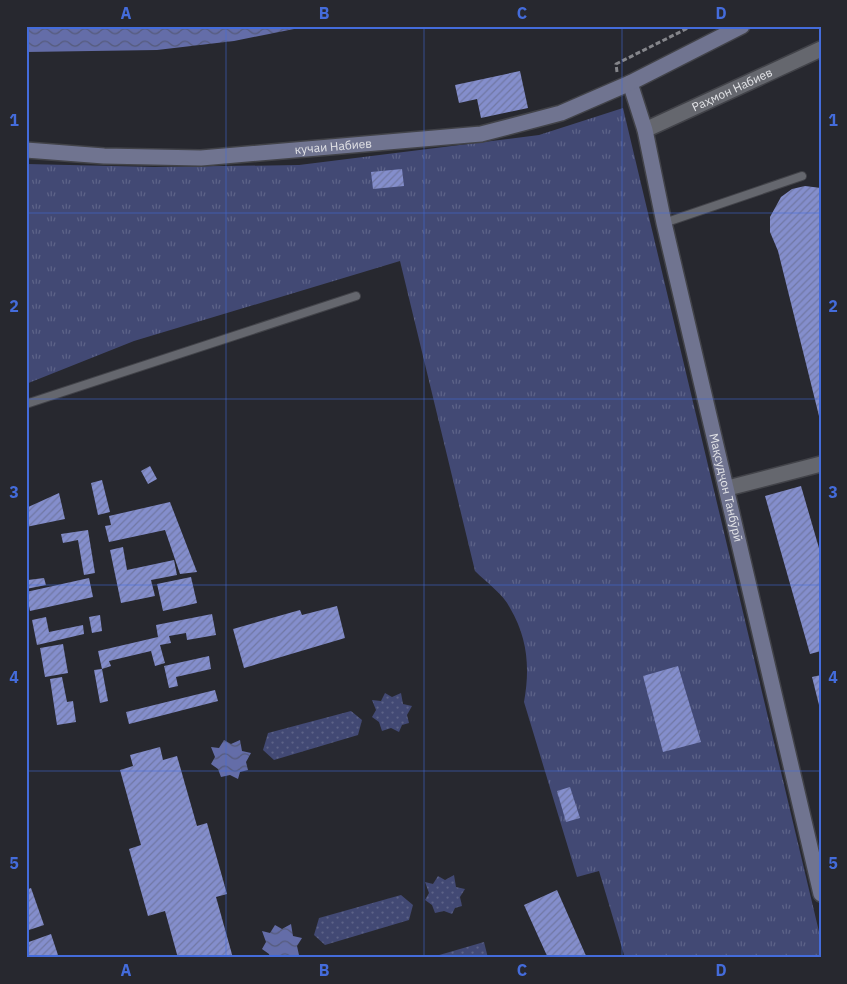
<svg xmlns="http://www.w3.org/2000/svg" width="847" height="984" font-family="'IBM Plex Sans',sans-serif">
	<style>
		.grass { fill: url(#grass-dots) }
		.park { fill: url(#park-tufts) }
		.water { fill: url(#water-waves) }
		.building { fill: url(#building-hatch) }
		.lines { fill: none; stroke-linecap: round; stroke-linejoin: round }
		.service-casing { stroke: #424349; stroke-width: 10 }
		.minor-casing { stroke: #424349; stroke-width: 18 }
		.secondary-casing { stroke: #424349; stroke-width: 18 }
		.path { stroke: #85868b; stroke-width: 3; stroke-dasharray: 5 2.5; stroke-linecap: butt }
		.service { stroke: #65676e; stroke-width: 8 }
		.minor { stroke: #65676e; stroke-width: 15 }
		.secondary { stroke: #707490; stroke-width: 15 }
		.grid { fill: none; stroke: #446cdb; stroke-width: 1; stroke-opacity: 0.55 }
		.labels { text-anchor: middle; stroke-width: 5; stroke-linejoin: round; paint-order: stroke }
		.street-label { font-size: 12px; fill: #e2e3e7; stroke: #27282f }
		.neatline { fill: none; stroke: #446cdb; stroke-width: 2 }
		.grid-label { font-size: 16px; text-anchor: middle; font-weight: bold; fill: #446cdb }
	</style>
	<defs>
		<pattern id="grass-dots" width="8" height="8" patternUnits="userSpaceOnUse" patternTransform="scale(1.25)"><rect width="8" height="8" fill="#424974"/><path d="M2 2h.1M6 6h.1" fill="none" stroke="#5d6388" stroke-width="1.8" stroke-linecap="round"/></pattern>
		<pattern id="park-tufts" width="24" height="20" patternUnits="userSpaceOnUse" patternTransform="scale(1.25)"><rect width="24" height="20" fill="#424974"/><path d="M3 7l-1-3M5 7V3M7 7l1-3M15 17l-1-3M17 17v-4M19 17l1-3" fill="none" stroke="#5d6388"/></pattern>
		<pattern id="water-waves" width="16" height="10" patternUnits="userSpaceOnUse" patternTransform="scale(1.25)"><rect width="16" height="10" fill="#646da8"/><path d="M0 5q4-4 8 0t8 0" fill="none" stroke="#565b7b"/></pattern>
		<pattern id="building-hatch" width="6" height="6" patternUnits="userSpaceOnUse" patternTransform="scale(1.25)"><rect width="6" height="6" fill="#848ecc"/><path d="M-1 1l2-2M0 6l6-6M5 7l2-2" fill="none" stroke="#7178a4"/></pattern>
	</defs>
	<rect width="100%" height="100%" fill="#27282f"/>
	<!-- grass -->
	<path class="grass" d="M 385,693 L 392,697 L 401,693 L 403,704 L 412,706 L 407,715 L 409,723 L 402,725 L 399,732 L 391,728 L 382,731 L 379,722 L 372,717 L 376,710 L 372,700 L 381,701 Z
		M 351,711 L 362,720 L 358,735 L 274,760 L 263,750 L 268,733 Z
		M 454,875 L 456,887 L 465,889 L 460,897 L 462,906 L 455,908 L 452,914 L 444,911 L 435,913 L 432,905 L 425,900 L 429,893 L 425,882 L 433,884 L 438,876 L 445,880 Z
		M 401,895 L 413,905 L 409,920 L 325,945 L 314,935 L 319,918 Z
		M 484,942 L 488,958 L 429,958 Z"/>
	<!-- park -->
	<path class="park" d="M 623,108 L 821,940 L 821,958 L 625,958 L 599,871 L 577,877 L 524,702 C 530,668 528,639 510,608 C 503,594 486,582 475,571 L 400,261 L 134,341 L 26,384 L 26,164 L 155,167 L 299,165 L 539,135 Z"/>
	<!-- water -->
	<path class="water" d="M 26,26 L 309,26 L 234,41 L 157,50 L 26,52 Z
		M 224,740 L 231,744 L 240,740 L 242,751 L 251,753 L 246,762 L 248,770 L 240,772 L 238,779 L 230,775 L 221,777 L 218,769 L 211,764 L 215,757 L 211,747 L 219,748 Z
		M 291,924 L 293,936 L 302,938 L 297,946 L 299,955 L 291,958 L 270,958 L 269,954 L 262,949 L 266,942 L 262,931 L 270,933 L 275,925 L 282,929 Z"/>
	<!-- building -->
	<path class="building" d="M 520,71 L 528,108 L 481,118 L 477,99 L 459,103 L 455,85 Z
		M 402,169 L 404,186 L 373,189 L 371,172 Z
		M 805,186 L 821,188 L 820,420 L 778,251 L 770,232 L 770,217 L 781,197 L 792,189 Z
		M 150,466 L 157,479 L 148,484 L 141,471 Z
		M 102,480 L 110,512 L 98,515 L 91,483 Z
		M 801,486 L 821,555 L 821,651 L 810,654 L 765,496 Z
		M 59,493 L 65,519 L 26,527 L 26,508 Z
		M 170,502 L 197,572 L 180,574 L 165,530 L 109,542 L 105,526 L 111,525 L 109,516 Z
		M 88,530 L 95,573 L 84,575 L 78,540 L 63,543 L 61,534 Z
		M 123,547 L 127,570 L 174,560 L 177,575 L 151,580 L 155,596 L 121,603 L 110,550 Z
		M 27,574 L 28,580 L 44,578 L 46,585 L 26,589 Z
		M 191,577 L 197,603 L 163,611 L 157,584 Z
		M 89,578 L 93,597 L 30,611 L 26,592 Z
		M 337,606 L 345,638 L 244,668 L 233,629 L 300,610 L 302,615 Z
		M 212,614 L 216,635 L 187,640 L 186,633 L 169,636 L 171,643 L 160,645 L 165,663 L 155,666 L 151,651 L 109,661 L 111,666 L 102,669 L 108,701 L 100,703 L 94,670 L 102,669 L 98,651 L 158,637 L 156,625 Z
		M 100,615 L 102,631 L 92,633 L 89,617 Z
		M 46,617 L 49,632 L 83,625 L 84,634 L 37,645 L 32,620 Z
		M 63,644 L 68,673 L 45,677 L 40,648 Z
		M 209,656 L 211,669 L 176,677 L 178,686 L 169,688 L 164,666 Z
		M 678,666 L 701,742 L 663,752 L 643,676 Z
		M 821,675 L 821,709 L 820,709 L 812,677 Z
		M 62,677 L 67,702 L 73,701 L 76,722 L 57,725 L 50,679 Z
		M 215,690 L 218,701 L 129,724 L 126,712 Z
		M 160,747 L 163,760 L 177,756 L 197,826 L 207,823 L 227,894 L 216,897 L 233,958 L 178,958 L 165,911 L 148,916 L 129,849 L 141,845 L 120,770 L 133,766 L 130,755 Z
		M 570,787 L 580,818 L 566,822 L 557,791 Z
		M 31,888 L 44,925 L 26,931 L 26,890 Z
		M 557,890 L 587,958 L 548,958 L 524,905 Z
		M 51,934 L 59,958 L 26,958 L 26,943 Z"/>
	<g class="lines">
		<!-- service casing -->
		<g class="service-casing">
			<path id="service" d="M 664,223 L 802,176
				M 26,404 L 356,296"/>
		</g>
		<!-- minor casing -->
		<g class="minor-casing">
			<g id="minor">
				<path id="s1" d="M 645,130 L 821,49"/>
				<path d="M 728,488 L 821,464"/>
			</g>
		</g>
		<!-- secondary casing -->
		<g class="secondary-casing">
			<g id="secondary">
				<path id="s2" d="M 630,83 L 645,130 L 664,223 L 821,894"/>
				<path id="s3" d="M 26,150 L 104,156 L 201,158 L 481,134 L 561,113 L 630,83 L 742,26"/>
			</g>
		</g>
		<!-- path -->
		<path class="path" d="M 617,72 L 616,64 L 692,26"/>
		<!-- service -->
		<use href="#service" class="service"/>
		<!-- minor -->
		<use href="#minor" class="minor"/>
		<!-- secondary -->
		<use href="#secondary" class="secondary"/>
	</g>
	<!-- grid -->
	<path class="grid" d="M 226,26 L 226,958M 424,26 L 424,958M 622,26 L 622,958M 26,213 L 821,213M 26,399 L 821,399M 26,585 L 821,585M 26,771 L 821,771"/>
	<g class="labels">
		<!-- street labels -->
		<g class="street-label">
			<text dy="4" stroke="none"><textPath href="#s1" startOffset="96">Раҳмон Набиев</textPath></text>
			<text dy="4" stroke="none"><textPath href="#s3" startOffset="308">кучаи Набиев</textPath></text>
			<text dy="4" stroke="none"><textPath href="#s2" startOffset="416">Мақсудҷон Танбӯрӣ</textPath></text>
		</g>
	</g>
	<!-- border -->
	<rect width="847" height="984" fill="none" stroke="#27282f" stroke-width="55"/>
	<rect x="28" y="28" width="792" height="928" class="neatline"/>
	<g class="grid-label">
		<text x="126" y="19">A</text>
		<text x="324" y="19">B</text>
		<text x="522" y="19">C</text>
		<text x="721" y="19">D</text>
		<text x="14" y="126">1</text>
		<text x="833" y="126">1</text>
		<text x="14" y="312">2</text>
		<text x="833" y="312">2</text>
		<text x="14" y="498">3</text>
		<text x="833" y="498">3</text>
		<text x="14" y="683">4</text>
		<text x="833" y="683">4</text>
		<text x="14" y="869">5</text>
		<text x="833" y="869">5</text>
		<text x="126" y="976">A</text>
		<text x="324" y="976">B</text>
		<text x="522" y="976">C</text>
		<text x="721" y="976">D</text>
	</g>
</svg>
